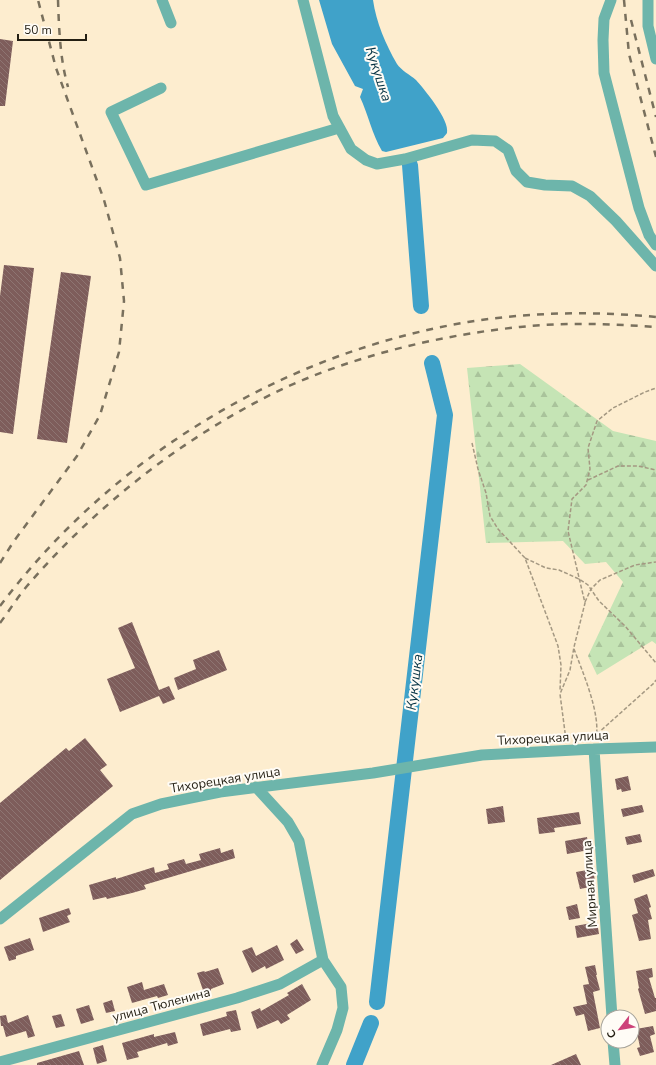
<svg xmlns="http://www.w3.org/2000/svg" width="656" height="1065" font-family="'Nunito Sans',sans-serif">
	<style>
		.forest { fill: url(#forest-firs) }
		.water { fill: #40a2c9 }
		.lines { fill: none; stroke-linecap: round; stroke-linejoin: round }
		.river { stroke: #40a2c9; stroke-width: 16 }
		.building { fill: url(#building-back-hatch) }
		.path { stroke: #a49882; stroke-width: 1.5; stroke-dasharray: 4 2; stroke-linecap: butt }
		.minor { stroke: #6db5ab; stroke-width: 11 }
		.rail { stroke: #79705d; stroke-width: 2.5; stroke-dasharray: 7 7; stroke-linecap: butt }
		.labels { text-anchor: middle; stroke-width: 4; stroke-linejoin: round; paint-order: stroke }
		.street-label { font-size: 13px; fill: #241f13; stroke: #fffcf6 }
		.water-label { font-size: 14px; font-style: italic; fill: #073445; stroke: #fffcf6 }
	</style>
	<defs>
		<pattern id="forest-firs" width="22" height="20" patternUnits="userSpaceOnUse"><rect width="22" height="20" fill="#c5e4b5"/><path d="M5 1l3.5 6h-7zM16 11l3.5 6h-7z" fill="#a9c39b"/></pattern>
		<pattern id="building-back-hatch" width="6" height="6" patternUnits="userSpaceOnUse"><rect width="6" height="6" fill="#7e5d5b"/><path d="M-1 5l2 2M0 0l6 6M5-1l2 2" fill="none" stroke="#8e7572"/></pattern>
	</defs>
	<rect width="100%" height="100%" fill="#fdedcf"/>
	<!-- forest -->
	<path class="forest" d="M 520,364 L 613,431 L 656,441 L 656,644 L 652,641 L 597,675 L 588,656 L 623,582 L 606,562 L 585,564 L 563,541 L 486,543 L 467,368 Z"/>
	<!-- water -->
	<path class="water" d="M 319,0 L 373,0 C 376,22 386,45 397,64 C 401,70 410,75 416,80 C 424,89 450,120 447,133 C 446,135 444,136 443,138 L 386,152 L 382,151 C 372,134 368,114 360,97 L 363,89 L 355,86 L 332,44 Z"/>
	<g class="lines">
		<!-- river -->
		<path class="river" d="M 410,165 L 421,306
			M 377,1002 L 445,415 L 432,363
			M 354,1065 L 371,1023"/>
	</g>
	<!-- building -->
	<path class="building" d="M 0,39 L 13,41 L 5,106 L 0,106 Z
		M 4,265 L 34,268 L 13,434 L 0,432 L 0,296 Z
		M 61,272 L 91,276 L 67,443 L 37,439 Z
		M 132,622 L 159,690 L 169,686 L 175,699 L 163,704 L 159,696 L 120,712 L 107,679 L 135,668 L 118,628 Z
		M 219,650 L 227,670 L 178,690 L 174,678 L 196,669 L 193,660 Z
		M 85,738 L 107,765 L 100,770 L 113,786 L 0,880 L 0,803 L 66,748 L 69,751 Z
		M 628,776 L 631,790 L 622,792 L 621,789 L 617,790 L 615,779 Z
		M 642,805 L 644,812 L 623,817 L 621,809 Z
		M 503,806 L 505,822 L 488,824 L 486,809 Z
		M 579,812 L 581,824 L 554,828 L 555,832 L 539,834 L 537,818 Z
		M 640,834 L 642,842 L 627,845 L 625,837 Z
		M 587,837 L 589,850 L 567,854 L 565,841 Z
		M 220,848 L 221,853 L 233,849 L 235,858 L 144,885 L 146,889 L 132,893 L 107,899 L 106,897 L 93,900 L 89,885 L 116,877 L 116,879 L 154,867 L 155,873 L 169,869 L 167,864 L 184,859 L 186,864 L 201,860 L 199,854 Z
		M 593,869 L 595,881 L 589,882 L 590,887 L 580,889 L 576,872 Z
		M 653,869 L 655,876 L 634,883 L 632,875 Z
		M 647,894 L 651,907 L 649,908 L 652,919 L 648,920 L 651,939 L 639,941 L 632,915 L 638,913 L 634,899 Z
		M 577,904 L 580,918 L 569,920 L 566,907 Z
		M 69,908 L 71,914 L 67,916 L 70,922 L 43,932 L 39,918 Z
		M 597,922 L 599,934 L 577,938 L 575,926 Z
		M 30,938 L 34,950 L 16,956 L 16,959 L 9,961 L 4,947 Z
		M 297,939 L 304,950 L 296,954 L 290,944 Z
		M 277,945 L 284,960 L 266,969 L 265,966 L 252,973 L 242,951 L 252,947 L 256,956 Z
		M 595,965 L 597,975 L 596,975 L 600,990 L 593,992 L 600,1028 L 588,1031 L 584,1014 L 576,1016 L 573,1007 L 587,1004 L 583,985 L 589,984 L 585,967 Z
		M 218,968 L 224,984 L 211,989 L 211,991 L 204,993 L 197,973 L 204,971 L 205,972 Z
		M 652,968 L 653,977 L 649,978 L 655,998 L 656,998 L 656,1011 L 645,1014 L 638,989 L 639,988 L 636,971 Z
		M 142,982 L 144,990 L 164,984 L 168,995 L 158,998 L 157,996 L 132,1003 L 127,987 Z
		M 302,984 L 311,1000 L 287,1015 L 290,1019 L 281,1024 L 278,1020 L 257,1029 L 251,1012 L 260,1008 L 261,1011 L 289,995 L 287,993 Z
		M 112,1000 L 115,1011 L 106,1013 L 103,1003 Z
		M 89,1005 L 94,1020 L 81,1024 L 76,1009 Z
		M 236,1010 L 241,1030 L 231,1032 L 230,1029 L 203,1036 L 200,1024 L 227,1016 L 226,1012 Z
		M 61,1014 L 65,1026 L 56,1028 L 52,1016 Z
		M 6,1015 L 8,1023 L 28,1015 L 35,1036 L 28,1038 L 26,1031 L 6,1037 L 3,1026 L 1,1026 L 0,1016 Z
		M 653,1026 L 655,1034 L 650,1036 L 654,1052 L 640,1056 L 637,1048 L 640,1047 L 636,1029 Z
		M 175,1032 L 178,1043 L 168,1046 L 167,1043 L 137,1052 L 139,1057 L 127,1060 L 122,1043 L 154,1034 L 154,1037 Z
		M 103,1045 L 107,1061 L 97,1064 L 93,1048 Z
		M 79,1051 L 84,1065 L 37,1065 L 37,1063 Z
		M 576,1054 L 581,1065 L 551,1065 Z"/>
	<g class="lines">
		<!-- path -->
		<path class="path" d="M 472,443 L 478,469 L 486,493 L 490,516 L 498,529 L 525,558 L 558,646 L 561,665 L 560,691
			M 588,480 L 618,466 L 638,466 L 656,470
			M 525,558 L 546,568 L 559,570 L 579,579 L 588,585 L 599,601 L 625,626 L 656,663
			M 585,602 L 591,589 L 600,580 L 635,565 L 656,562
			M 574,649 C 583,673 601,714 596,739
			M 597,734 L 654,683 L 656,680
			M 566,740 L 560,694 L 570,670 L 574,647 L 585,603 L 568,531 L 572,499 L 586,485 L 590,469 L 588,448 L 597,421 L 613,408 L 645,392 L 656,388"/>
		<!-- minor -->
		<path class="minor" d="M 162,0 L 171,23
			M 303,0 L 333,116 L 351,149 L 366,160 L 377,164 L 405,159 L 472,140 L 495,141 L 508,150 L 516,171 L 527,182 L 545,185 L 572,186 L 590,196 L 616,221 L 656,266
			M 611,0 L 604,19 L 603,40 L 604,73 L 639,208 L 649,235 L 656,245
			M 648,0 L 648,26 L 656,59
			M 161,88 L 111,112 L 146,185 L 339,128
			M 594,749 L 612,1017
			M 256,787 L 288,822 L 299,841 L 323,960 L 341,987 L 343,1008 L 337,1030 L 322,1065
			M 0,919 L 132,814 L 161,804 L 220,792 L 373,773 L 482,755 L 594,749 L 656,747
			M 613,1041 L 615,1065
			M 0,1062 L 237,998 L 280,984 L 323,960"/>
		<!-- rail -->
		<path class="rail" d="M 58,0 C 59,29 60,59 68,87
			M 624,0 L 629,54 L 656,157
			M 631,20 L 656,117
			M 0,563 L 14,541 L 77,456 L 100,415 L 119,352 L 124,301 L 120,258 L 104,200 L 56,68 L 38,0
			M 0,606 C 113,456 283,353 468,322 C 530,312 594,311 656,317
			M 0,623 C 9,611 17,598 27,586 C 96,506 181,439 276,392 C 349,357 439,335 520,327 C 565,322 611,324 656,327"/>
	</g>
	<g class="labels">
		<!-- street labels -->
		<g class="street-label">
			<text transform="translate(553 737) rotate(-3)" y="5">Тихорецкая улица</text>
			<text transform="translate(225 779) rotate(-9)" y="5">Тихорецкая улица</text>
			<text transform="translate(589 884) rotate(-94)" y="5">Мирная улица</text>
			<text transform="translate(161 1004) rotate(-15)" y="5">улица Тюленина</text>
		</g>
		<!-- water labels -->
		<g class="water-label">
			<text transform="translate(379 74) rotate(72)" y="5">Кукушка</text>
			<text transform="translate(414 682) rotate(-83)" y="5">Кукушка</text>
		</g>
	</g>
	<!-- north arrow -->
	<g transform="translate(620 1029) rotate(239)"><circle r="19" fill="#fffcf6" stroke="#a7a49b"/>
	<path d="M0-3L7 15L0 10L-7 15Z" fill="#cd427a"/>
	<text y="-6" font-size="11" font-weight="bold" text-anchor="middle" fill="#241f13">С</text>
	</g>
	<!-- scale -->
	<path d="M18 34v6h68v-6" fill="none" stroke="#241f13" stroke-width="2"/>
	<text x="24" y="34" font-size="12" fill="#241f13" stroke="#fffcf6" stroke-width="3" paint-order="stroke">50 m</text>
</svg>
